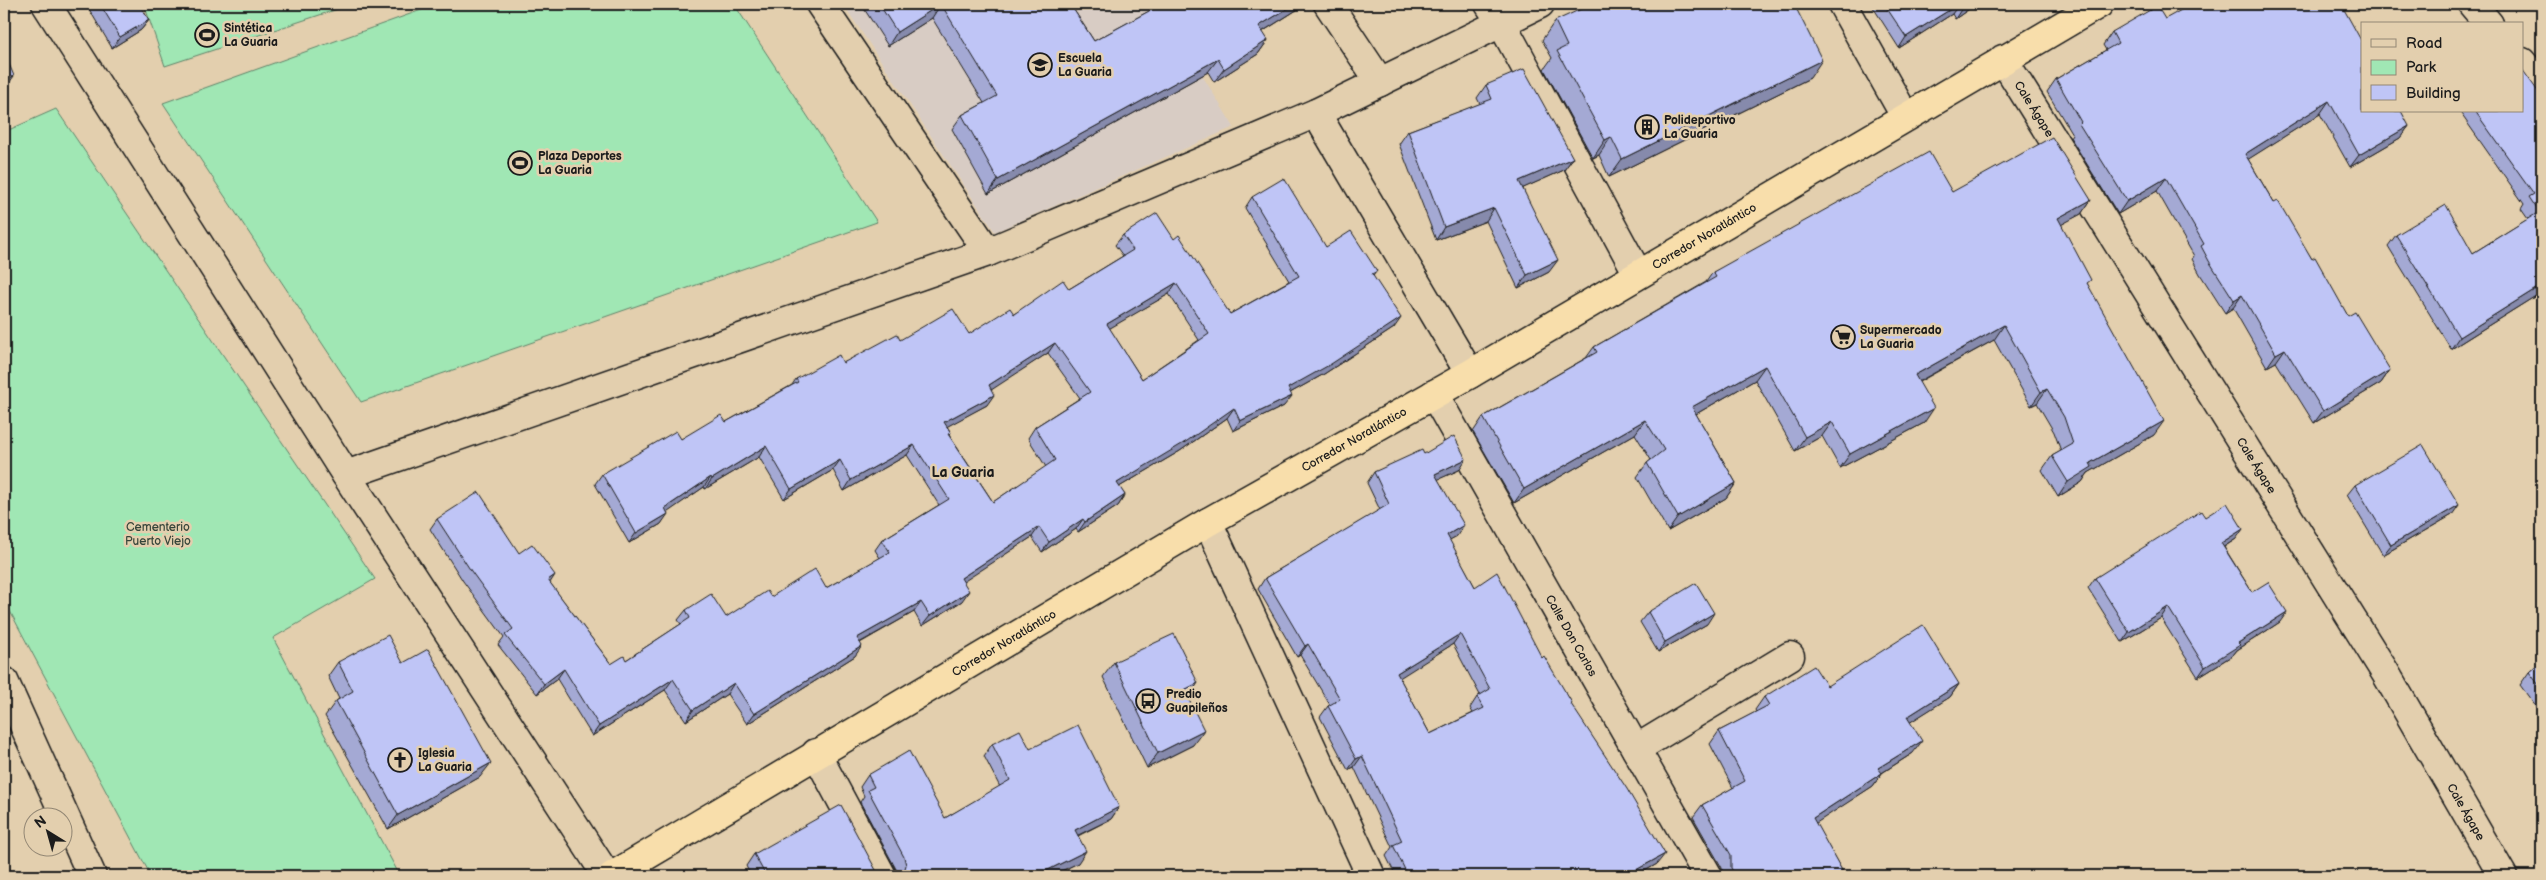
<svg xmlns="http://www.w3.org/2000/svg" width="2546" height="880" font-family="'Balsamiq Sans',sans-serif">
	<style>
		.built { fill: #d8ccc4 }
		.green { fill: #a0e7b4; stroke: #5e8268 }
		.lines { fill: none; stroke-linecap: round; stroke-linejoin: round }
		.minor-casing { stroke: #1c1c1c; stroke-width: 31 }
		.highway-casing { stroke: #1c1c1c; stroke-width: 31 }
		.minor { stroke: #e3cfae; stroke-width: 28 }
		.highway { stroke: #f8deab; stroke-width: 28 }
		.wall { fill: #a4a9d4; stroke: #1c1c1c; fill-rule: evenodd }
		.shaded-wall { fill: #868aac; stroke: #1c1c1c }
		.building { fill: #bfc5f6; stroke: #1c1c1c; fill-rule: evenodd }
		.labels { text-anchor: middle; stroke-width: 5; stroke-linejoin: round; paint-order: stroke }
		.poi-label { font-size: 12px; font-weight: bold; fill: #1c1c1c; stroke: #e3cfae; text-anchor: start }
		.street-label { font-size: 12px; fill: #1c1c1c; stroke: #e3cfae }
		.park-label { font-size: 12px; fill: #36453a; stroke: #e3cfae }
		.neighbourhood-label { font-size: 14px; font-weight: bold; fill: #1c1c1c; stroke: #e3cfae }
	</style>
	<rect width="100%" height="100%" fill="#e3cfae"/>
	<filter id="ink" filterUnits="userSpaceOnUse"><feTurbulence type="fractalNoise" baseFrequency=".02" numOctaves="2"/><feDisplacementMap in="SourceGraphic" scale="10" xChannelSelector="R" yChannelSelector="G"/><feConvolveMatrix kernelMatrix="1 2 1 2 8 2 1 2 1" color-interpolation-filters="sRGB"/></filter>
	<g filter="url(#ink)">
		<!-- built -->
		<path class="built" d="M 843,4 L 1158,4 L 1234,127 L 995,232 Z"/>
		<!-- green -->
		<path class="green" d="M 144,4 L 353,4 L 165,66 Z
			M 438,4 L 734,4 L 877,222 L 361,402 L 163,103 Z
			M 56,109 L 375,579 L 273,638 L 400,876 L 151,876 L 4,600 L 4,132 Z"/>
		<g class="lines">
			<!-- minor casing -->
			<g class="minor-casing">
				<g id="minor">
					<path d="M 46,4 L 346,475 L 607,876"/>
					<path d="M 820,4 L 988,252"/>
					<path d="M 1328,4 L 1380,82"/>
					<path d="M 1489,4 L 1502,24 L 1638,274"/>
					<path d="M 1842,4 L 1905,116"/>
					<path d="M 2472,4 L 2489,24"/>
					<path id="s1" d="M 2003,59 L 2385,672 L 2503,876"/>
					<path d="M 2522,62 L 2542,86"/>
					<path d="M 1316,113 L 1470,374"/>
					<path id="s2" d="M 1434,394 L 1708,876"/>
					<path d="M 346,475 L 988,252 L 1316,113 L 1540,4"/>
					<path d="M 1208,522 L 1371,876"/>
					<path d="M 4,681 L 92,876"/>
					<path d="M 1636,749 L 1790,656"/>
					<path d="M 816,753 L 882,876"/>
				</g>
			</g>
			<!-- highway casing -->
			<g class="highway-casing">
				<g id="highway">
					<path id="s3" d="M 612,876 L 1208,522 L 1470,374 L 2099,4"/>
				</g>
			</g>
			<!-- minor -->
			<use href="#minor" class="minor"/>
			<!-- highway -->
			<use href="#highway" class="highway"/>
		</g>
		<!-- wall -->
		<path class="wall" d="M 86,4 L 139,4 L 149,20 L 141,30 L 112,48 Z
			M 861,4 L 1070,4 L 1094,41 L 1162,4 L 1305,4 L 1303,6 L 1262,32 L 1268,40 L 1258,54 L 1214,82 L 1208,72 L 988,194 L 952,129 L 962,115 L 984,103 L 932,18 L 888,46 Z
			M 1871,4 L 1976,4 L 1955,19 L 1952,14 L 1899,48 Z
			M 2537,4 L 2542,4 L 2542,11 Z
			M 2165,19 L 2409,126 L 2400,138 L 2350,167 L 2320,114 L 2248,159 L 2274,203 L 2312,259 L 2348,316 L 2390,370 L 2381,383 L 2314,423 L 2276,362 L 2267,367 L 2233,308 L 2225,313 L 2200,274 L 2192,259 L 2194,256 L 2157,191 L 2118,214 L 2070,137 L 2072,134 L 2047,92 L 2056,79 L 2106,50 L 2103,45 L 2112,32 Z
			M 1555,21 L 1810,78 L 1609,177 L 1599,155 L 1593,158 L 1544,69 L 1552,58 L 1542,40 Z
			M 1486,85 L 1573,158 L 1564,170 L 1523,188 L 1549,272 L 1518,288 L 1486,221 L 1436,240 L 1399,144 L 1408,131 L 1480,104 L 1477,98 Z
			M 2542,97 L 2542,292 L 2451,349 L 2388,246 L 2396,235 L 2473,253 L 2528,219 L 2521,209 L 2524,204 L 2459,111 L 2522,111 Z
			M 1952,192 L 2091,200 L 2081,214 L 2061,224 L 2154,435 L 2088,473 L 2082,482 L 2058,497 L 2042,470 L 2052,456 L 2061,451 L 2054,432 L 2037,403 L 2031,406 L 1994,340 L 1919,382 L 1924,423 L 1840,468 L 1822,436 L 1795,451 L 1755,380 L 1696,414 L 1736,483 L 1726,498 L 1668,531 L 1637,477 L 1647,463 L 1651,460 L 1635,434 L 1514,503 L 1473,432 L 1483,417 L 1586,358 L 1594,347 L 1706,282 L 1713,272 Z
			M 1252,197 L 1326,247 L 1377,271 L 1373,276 L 1394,328 L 1324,374 L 1290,393 L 1284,406 L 1233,431 L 1227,418 L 1180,451 L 1119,487 L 1125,495 L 1118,506 L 1078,532 L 1076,529 L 1042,552 L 1032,537 L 963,581 L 962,601 L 922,626 L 914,612 L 860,643 L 855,656 L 747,724 L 727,694 L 686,721 L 665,690 L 592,736 L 557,679 L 537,694 L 498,645 L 504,637 L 463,581 L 430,529 L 437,519 L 519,553 L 550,583 L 611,664 L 626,660 L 681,624 L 678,620 L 686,610 L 726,617 L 771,597 L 826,588 L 880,558 L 875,550 L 882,540 L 939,505 L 907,455 L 844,491 L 833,470 L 784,499 L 759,457 L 705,489 L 704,487 L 667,512 L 661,524 L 629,543 L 595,484 L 602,474 L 681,439 L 726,422 L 792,385 L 796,379 L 843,363 L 900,340 L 969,334 L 1069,289 L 1123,256 L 1115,245 L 1123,235 L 1174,239 L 1230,314 L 1289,281 L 1245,208 ZM 1169,294 L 1199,340 L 1142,379 L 1109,328 ZM 1048,353 L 1080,398 L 1035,427 L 1028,438 L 1046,467 L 993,502 L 949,435 L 951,433 L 947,426 L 987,405 L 991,389 Z
			M 1424,454 L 1459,470 L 1438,479 L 1457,536 L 1449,540 L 1475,587 L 1542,658 L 1572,703 L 1571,705 L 1657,864 L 1636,876 L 1396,876 L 1386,856 L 1392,847 L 1354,767 L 1348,770 L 1320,717 L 1328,706 L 1330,705 L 1300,655 L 1297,657 L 1258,589 L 1265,578 L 1380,510 L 1367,483 L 1374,472 ZM 1453,644 L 1480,695 L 1477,697 L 1470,708 L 1473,713 L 1430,734 L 1399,677 Z
			M 2355,485 L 2452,515 L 2383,555 L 2347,495 Z
			M 2205,517 L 2236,539 L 2224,547 L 2252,592 L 2280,622 L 2237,650 L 2233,655 L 2198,677 L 2161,618 L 2122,642 L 2088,588 L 2095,578 Z
			M 1648,612 L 1707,624 L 1658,652 L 1640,622 Z
			M 2542,661 L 2542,715 L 2520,685 L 2529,672 Z
			M 338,662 L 403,663 L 480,777 L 388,829 L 325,716 L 336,701 L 339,699 L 328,676 Z
			M 1114,662 L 1188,698 L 1193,745 L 1147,768 L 1103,677 Z
			M 1959,684 L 1950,697 L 1910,722 L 1913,753 L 1882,773 L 1873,786 L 1815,823 L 1845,876 L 1722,876 L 1722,868 L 1693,817 L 1702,805 L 1733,788 L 1710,744 L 1719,731 L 1756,712 L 1755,710 L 1764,697 L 1827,686 Z
			M 992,744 L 1030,749 L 1119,807 L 1111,819 L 1078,836 L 1078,863 L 1051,876 L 897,876 L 896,869 L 860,802 L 864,796 L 860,787 L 868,775 L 945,818 L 1000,787 L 984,756 Z
			M 754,854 L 877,872 L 881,876 L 751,876 L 746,866 Z"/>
		<!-- shaded-wall -->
		<path class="shaded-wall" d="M 941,4 L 932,18 L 888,46 L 897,32 Z
			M 1295,4 L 1305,4 L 1303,6 L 1249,40 L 1259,26 Z
			M 1959,4 L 1952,14 L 1899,48 L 1906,37 Z
			M 1968,4 L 1976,4 L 1955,19 L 1962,8 Z
			M 149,20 L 141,30 L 112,48 L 120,37 Z
			M 1268,40 L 1258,54 L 1214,82 L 1224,69 Z
			M 1218,59 L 1208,72 L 988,194 L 998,180 Z
			M 1822,60 L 1810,78 L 1609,177 L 1622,159 Z
			M 14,76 L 4,90 L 4,80 Z
			M 2329,101 L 2320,114 L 2236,167 L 2245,154 Z
			M 2409,126 L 2400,138 L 2350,167 L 2359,155 Z
			M 1611,137 L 1599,155 L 1593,158 L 1605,140 Z
			M 1573,158 L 1564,170 L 1510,194 L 1519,181 Z
			M 2166,178 L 2157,191 L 2118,214 L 2127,201 Z
			M 2091,200 L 2081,214 L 2048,232 L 2058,218 Z
			M 1494,208 L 1486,221 L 1436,240 L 1444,227 Z
			M 1558,260 L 1549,272 L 1518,288 L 1527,275 Z
			M 1176,283 L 1169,294 L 1100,334 L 1107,324 Z
			M 2542,285 L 2542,292 L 2451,349 L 2459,337 Z
			M 2242,295 L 2233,308 L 2225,313 L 2234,300 Z
			M 1401,318 L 1394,328 L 1324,374 L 1281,398 L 1288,388 Z
			M 2004,325 L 1994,340 L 1905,389 L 1915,375 Z
			M 1055,343 L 1048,353 L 982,396 L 989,385 Z
			M 2285,349 L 2276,362 L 2267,367 L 2276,354 Z
			M 1765,366 L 1755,380 L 1682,422 L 1692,407 Z
			M 2390,370 L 2381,383 L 2314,423 L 2323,411 Z
			M 2047,389 L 2037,403 L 2031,406 L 2041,392 Z
			M 994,395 L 987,405 L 937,432 L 944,422 Z
			M 1292,396 L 1284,406 L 1233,431 L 1240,421 Z
			M 1234,408 L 1227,418 L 1180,451 L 1109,493 L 1117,483 Z
			M 1934,408 L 1924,423 L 1840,468 L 1850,454 Z
			M 1645,420 L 1635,434 L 1514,503 L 1524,489 Z
			M 2164,421 L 2154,435 L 2088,473 L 2082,482 L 2058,497 L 2068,482 L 2090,463 Z
			M 1832,422 L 1822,436 L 1795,451 L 1805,437 Z
			M 914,445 L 907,455 L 844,491 L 851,480 Z
			M 766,446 L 759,457 L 705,489 L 712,479 Z
			M 1466,459 L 1459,470 L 1428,484 L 1435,474 Z
			M 840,460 L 833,470 L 784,499 L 791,489 Z
			M 711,477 L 704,487 L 658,519 L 665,508 Z
			M 1736,483 L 1726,498 L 1668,531 L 1678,517 Z
			M 1125,495 L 1118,506 L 1078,532 L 1085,522 Z
			M 2459,505 L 2452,515 L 2383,555 L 2391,545 Z
			M 668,514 L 661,524 L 629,543 L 636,533 Z
			M 1083,519 L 1076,529 L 1042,552 L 1049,542 Z
			M 1464,525 L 1457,536 L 1439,546 L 1447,535 Z
			M 1039,527 L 1032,537 L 954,588 L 961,578 Z
			M 2243,529 L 2236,539 L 2214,553 L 2221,543 Z
			M 555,575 L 548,586 L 548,580 Z
			M 969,591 L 962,601 L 922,626 L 930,616 Z
			M 921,602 L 914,612 L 850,648 L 857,638 Z
			M 2168,607 L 2161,618 L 2122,642 L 2129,632 Z
			M 2287,612 L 2280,622 L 2237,650 L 2233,655 L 2198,677 L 2205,667 L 2238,643 Z
			M 1714,613 L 1707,624 L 1658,652 L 1665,642 Z
			M 1460,634 L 1453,644 L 1390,684 L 1397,673 Z
			M 1308,644 L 1300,655 L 1297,657 L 1305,646 Z
			M 862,646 L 855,656 L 747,724 L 754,714 Z
			M 564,669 L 557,679 L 537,694 L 544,684 Z
			M 673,679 L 665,690 L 592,736 L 599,726 Z
			M 734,683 L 727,694 L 686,721 L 693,710 Z
			M 1198,683 L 1188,698 L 1184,690 Z
			M 1959,684 L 1950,697 L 1898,730 L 1907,717 Z
			M 1204,730 L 1193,745 L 1147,768 L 1158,753 Z
			M 1922,741 L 1913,753 L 1869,781 L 1878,768 Z
			M 1362,756 L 1354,767 L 1348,770 L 1356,759 Z
			M 491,763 L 480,777 L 388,829 L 398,815 Z
			M 1882,773 L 1873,786 L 1804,831 L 1813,818 Z
			M 1119,807 L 1111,819 L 1066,841 L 1075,830 Z
			M 1086,851 L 1078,863 L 1051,876 L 1036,876 Z
			M 1665,854 L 1657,864 L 1636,876 L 1625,876 Z
			M 1421,870 L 1416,876 L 1408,876 Z"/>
		<!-- building -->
		<path class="building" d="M 100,4 L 139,4 L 149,20 L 120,37 Z
			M 879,4 L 1070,4 L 1094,41 L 1162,4 L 1295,4 L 1259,26 L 1268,40 L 1224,69 L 1218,59 L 998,180 L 962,115 L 997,96 L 941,4 L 897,32 Z
			M 1592,4 L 1794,4 L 1822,60 L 1622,159 L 1611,137 L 1605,140 L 1557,51 L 1567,46 L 1555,21 Z
			M 1884,4 L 1968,4 L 1962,8 L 1959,4 L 1906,37 Z
			M 2192,4 L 2341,4 L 2362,42 L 2362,111 L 2401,111 L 2409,126 L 2359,155 L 2329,101 L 2245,154 L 2274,203 L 2278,201 L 2312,259 L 2315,257 L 2348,316 L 2355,312 L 2390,370 L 2323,411 L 2285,349 L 2276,354 L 2242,295 L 2234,300 L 2209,261 L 2201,246 L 2204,244 L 2166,178 L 2127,201 L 2079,124 L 2081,122 L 2056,79 L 2118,43 L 2112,32 L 2157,6 L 2165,19 Z
			M 4,52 L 14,76 L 4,80 Z
			M 1524,69 L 1573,158 L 1519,181 L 1558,260 L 1527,275 L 1494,208 L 1444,227 L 1408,131 L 1492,99 L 1486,85 Z
			M 2522,69 L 2542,97 L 2542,285 L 2459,337 L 2396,235 L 2446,205 L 2473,253 L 2539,212 L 2529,197 L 2534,194 L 2475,111 L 2522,111 Z
			M 2052,137 L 2091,200 L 2058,218 L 2091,280 L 2087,283 L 2164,421 L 2090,463 L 2092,467 L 2068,482 L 2052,456 L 2073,444 L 2064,417 L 2047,389 L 2041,392 L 2004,325 L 1915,375 L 1934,408 L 1850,454 L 1832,422 L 1805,437 L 1765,366 L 1692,407 L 1736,483 L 1678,517 L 1647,463 L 1664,450 L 1645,420 L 1524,489 L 1483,417 L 1597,352 L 1594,347 L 1716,277 L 1713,272 L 1929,152 L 1952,192 Z
			M 1284,178 L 1326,247 L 1351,231 L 1377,271 L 1372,274 L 1401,318 L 1331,364 L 1288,388 L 1292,396 L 1240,421 L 1234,408 L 1187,441 L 1117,483 L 1125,495 L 1085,522 L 1083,519 L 1049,542 L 1039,527 L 961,578 L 969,591 L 930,616 L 921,602 L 857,638 L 862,646 L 754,714 L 734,683 L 693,710 L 673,679 L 599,726 L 564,669 L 544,684 L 505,635 L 513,629 L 471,571 L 437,519 L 479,492 L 519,553 L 532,544 L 555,575 L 548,580 L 611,664 L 624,656 L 626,660 L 690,618 L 686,610 L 711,594 L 726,617 L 767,591 L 771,597 L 815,569 L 826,588 L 890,552 L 882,540 L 949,499 L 914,445 L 851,480 L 840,460 L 791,489 L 766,446 L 712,479 L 711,477 L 665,508 L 668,514 L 636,533 L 602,474 L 676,431 L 681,439 L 721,415 L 726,422 L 798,382 L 796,379 L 839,355 L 843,363 L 897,334 L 900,340 L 953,309 L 969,334 L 1010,308 L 1014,314 L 1063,280 L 1069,289 L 1133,250 L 1123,235 L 1157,213 L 1174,239 L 1179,235 L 1230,314 L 1299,276 L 1252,197 ZM 1176,283 L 1209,334 L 1142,379 L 1107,324 ZM 1055,343 L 1090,392 L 1035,427 L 1055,460 L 993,502 L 948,434 L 951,433 L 944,422 L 994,395 L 989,385 Z
			M 1454,436 L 1466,459 L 1435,474 L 1464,525 L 1447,535 L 1475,587 L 1497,572 L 1542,658 L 1544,656 L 1572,703 L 1571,704 L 1627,789 L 1665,854 L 1625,876 L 1626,876 L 1529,876 L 1527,872 L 1521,876 L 1424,876 L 1421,870 L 1408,876 L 1393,845 L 1402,841 L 1362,756 L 1356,759 L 1328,706 L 1340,699 L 1308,644 L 1305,646 L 1265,578 L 1389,504 L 1374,472 L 1422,450 L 1424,454 ZM 1460,634 L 1490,689 L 1477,697 L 1484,708 L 1430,734 L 1397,673 Z
			M 2423,445 L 2459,505 L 2391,545 L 2355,485 Z
			M 2227,503 L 2243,529 L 2221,543 L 2252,592 L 2268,582 L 2287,612 L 2238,643 L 2240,645 L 2205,667 L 2168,607 L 2129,632 L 2095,578 L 2201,511 L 2205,517 Z
			M 1696,583 L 1714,613 L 1665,642 L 1648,612 Z
			M 1923,625 L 1959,684 L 1907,717 L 1922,741 L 1878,768 L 1882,773 L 1813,818 L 1845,876 L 1736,876 L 1731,868 L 1731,855 L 1702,805 L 1745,781 L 1719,731 L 1769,705 L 1764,697 L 1814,666 L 1827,686 Z
			M 1174,634 L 1198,683 L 1184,690 L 1204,730 L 1158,753 L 1114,662 Z
			M 388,635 L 403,663 L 428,649 L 491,763 L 398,815 L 336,701 L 353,691 L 338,662 Z
			M 2542,661 L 2542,689 L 2529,672 Z
			M 1078,725 L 1119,807 L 1075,830 L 1086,851 L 1036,876 L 899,876 L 904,872 L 906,865 L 904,857 L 868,790 L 874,787 L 868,775 L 909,751 L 945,818 L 1010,780 L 992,744 L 1020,730 L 1030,749 Z
			M 841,805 L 877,872 L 881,876 L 766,876 L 754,854 Z
			M 4,867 L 9,876 L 4,876 Z"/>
	</g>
	<!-- icons -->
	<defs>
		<g id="stadium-ring" transform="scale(1.25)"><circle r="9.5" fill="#e3cfae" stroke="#1c1c1c" stroke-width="1.5"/><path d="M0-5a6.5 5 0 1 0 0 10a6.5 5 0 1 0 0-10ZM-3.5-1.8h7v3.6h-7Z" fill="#1c1c1c"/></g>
		<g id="school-ring" transform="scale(1.25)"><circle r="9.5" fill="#e3cfae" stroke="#1c1c1c" stroke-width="1.5"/><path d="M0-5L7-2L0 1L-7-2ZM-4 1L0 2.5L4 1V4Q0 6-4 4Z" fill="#1c1c1c"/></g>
		<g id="building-ring" transform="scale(1.25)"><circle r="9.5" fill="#e3cfae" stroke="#1c1c1c" stroke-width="1.5"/><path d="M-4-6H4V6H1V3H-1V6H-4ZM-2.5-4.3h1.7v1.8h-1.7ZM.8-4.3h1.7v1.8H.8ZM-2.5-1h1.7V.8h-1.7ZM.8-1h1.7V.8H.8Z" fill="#1c1c1c"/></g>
		<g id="supermarket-ring" transform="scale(1.25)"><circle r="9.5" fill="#e3cfae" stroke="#1c1c1c" stroke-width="1.5"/><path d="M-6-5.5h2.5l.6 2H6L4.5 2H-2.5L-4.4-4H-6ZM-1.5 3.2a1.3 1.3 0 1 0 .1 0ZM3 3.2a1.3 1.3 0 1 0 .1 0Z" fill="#1c1c1c"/></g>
		<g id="bus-ring" transform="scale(1.25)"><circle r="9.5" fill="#e3cfae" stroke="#1c1c1c" stroke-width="1.5"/><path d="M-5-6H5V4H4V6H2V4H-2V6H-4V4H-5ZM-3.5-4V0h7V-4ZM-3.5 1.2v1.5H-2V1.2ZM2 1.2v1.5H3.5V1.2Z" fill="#1c1c1c"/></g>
		<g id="church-ring" transform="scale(1.25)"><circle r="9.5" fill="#e3cfae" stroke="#1c1c1c" stroke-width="1.5"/><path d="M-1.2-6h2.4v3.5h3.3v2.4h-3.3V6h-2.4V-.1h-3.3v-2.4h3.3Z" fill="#1c1c1c"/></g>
	</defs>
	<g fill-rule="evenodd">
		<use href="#stadium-ring" x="207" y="35"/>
		<use href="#school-ring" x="1040" y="65"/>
		<use href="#building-ring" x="1647" y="127"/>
		<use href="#stadium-ring" x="520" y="163"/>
		<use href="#supermarket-ring" x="1843" y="337"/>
		<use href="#bus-ring" x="1148" y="701"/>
		<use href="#church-ring" x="400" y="760"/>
	</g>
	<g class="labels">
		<!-- poi labels -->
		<g class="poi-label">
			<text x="224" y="32">Sintética<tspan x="224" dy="14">La Guaria</tspan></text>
			<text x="1058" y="62">Escuela<tspan x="1058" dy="14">La Guaria</tspan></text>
			<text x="1664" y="124">Polideportivo<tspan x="1664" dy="14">La Guaria</tspan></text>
			<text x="538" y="160">Plaza Deportes<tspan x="538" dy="14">La Guaria</tspan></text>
			<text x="1860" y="334">Supermercado<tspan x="1860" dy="14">La Guaria</tspan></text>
			<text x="1166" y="698">Predio<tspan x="1166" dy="14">Guapileños</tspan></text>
			<text x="418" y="757">Iglesia<tspan x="418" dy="14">La Guaria</tspan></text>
		</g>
		<!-- street labels -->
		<g class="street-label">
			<text dy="4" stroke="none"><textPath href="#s1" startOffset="59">Cale Ágape</textPath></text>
			<text dy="4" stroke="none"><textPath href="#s3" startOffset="1266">Corredor Noratlántico</textPath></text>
			<text dy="4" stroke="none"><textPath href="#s3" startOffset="861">Corredor Noratlántico</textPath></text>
			<text dy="4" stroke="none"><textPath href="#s1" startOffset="479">Cale Ágape</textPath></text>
			<text dy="4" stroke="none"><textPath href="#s2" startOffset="278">Calle Don Carlos</textPath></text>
			<text dy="4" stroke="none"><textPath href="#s3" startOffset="456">Corredor Noratlántico</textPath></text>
			<text dy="4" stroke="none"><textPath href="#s1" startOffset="884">Cale Ágape</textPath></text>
		</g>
		<!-- park labels -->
		<g class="park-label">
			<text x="158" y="531">Cementerio<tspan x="158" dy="14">Puerto Viejo</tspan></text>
		</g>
		<!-- neighbourhood labels -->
		<g class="neighbourhood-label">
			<text x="963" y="477">La Guaria</text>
		</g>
	</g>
	<!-- margin -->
	<rect width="2546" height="880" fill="none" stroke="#e3cfae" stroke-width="20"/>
	<rect x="10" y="10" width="2526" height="860" fill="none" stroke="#1c1c1c" stroke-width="2" filter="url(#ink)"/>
	<!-- legend -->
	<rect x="2361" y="22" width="162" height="90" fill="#e3cfae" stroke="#938774"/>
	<rect x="2371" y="39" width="25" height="8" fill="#e3cfae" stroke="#938774"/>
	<text x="2406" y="48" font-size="15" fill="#1c1c1c">Road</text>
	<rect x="2371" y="60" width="25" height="15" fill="#a0e7b4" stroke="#938774"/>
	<text x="2406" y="72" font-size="15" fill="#1c1c1c">Park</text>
	<rect x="2371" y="85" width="25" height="15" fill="#bfc5f6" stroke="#938774"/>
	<text x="2406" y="98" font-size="15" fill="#1c1c1c">Building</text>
	<!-- north arrow -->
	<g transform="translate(48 832) rotate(323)"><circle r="24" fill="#e3cfae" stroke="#938774"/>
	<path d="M0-4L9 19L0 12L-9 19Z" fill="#1c1c1c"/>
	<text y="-8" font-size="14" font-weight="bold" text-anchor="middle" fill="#1c1c1c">N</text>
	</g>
</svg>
